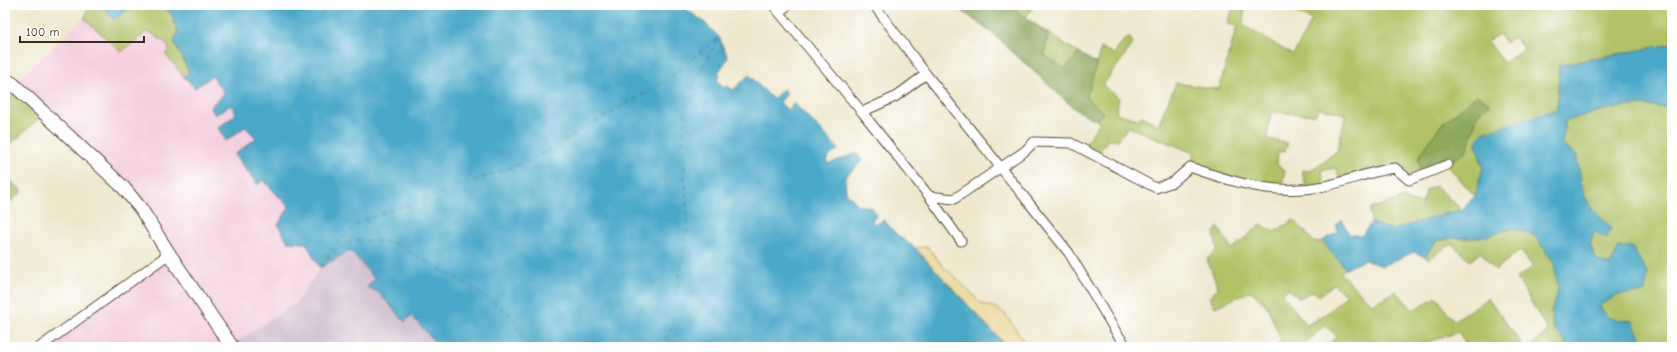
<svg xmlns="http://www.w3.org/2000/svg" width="1677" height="352" font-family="'Comic Neue',sans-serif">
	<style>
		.built { fill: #f4cfde }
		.industrial { fill: #d0bdce }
		.green { fill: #b1c266; stroke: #767642; fill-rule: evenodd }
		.forest { fill: #8ca85b; stroke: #64693c }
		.sand { fill: #eeda9e; stroke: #94825e }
		.water { fill: #4aa8c8; stroke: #426973 }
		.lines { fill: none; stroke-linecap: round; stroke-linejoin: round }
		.ferry { stroke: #42636a; stroke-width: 1; stroke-dasharray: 5 4; stroke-linecap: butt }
		.street-casing { stroke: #564638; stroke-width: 11 }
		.secondary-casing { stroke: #564638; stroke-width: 15 }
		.street { stroke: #fff; stroke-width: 9 }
		.secondary { stroke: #fff; stroke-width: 13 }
	</style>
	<rect width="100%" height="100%" fill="#fff"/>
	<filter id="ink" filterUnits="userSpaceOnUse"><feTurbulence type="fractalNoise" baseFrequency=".025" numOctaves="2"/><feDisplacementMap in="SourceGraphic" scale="8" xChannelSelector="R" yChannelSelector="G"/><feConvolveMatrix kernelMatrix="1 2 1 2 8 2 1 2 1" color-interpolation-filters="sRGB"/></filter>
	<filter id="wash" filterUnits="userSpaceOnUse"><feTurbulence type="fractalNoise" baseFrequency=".012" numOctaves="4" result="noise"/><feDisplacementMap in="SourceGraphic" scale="16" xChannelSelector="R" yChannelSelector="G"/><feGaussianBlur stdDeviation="0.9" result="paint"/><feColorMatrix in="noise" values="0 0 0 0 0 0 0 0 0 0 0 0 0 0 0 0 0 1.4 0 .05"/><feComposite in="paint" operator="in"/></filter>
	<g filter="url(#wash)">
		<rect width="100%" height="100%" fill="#efe8cd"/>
		<!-- built -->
		<path class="built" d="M 84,18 L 121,52 L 148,31 L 167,44 L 169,50 L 165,55 L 184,77 L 195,88 L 212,76 L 224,93 L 210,106 L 231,105 L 236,114 L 218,128 L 245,127 L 256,138 L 235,155 L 258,185 L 263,180 L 289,207 L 288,242 L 306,242 L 320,268 L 296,303 L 232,345 L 232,347 L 40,347 L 169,254 L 141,209 L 13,84 Z"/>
		<!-- industrial -->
		<path class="industrial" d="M 350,249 L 375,279 L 368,287 L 378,292 L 405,322 L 410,315 L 439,347 L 232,347 L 231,345 L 296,303 L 320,268 Z"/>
		<!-- green -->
		<path class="green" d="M 90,5 L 102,5 L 113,19 L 136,5 L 160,5 L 171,13 L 178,32 L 174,42 L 189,72 L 184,77 L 165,54 L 169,50 L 167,44 L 148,31 L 121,52 L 84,18 Z
			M 1007,5 L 1035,5 L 1025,18 Z
			M 1234,5 L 1245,5 L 1243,25 L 1293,55 L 1312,20 L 1280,5 L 1670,5 L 1672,13 L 1672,44 L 1560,65 L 1557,109 L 1483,133 L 1476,143 L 1483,168 L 1475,196 L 1447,165 L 1467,150 L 1478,114 L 1490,104 L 1477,95 L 1440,126 L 1421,175 L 1409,180 L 1395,168 L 1341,181 L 1336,168 L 1322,170 L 1324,186 L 1306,188 L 1302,170 L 1310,171 L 1337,151 L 1346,114 L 1319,108 L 1315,115 L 1271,112 L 1267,139 L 1288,143 L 1285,151 L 1278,152 L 1277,165 L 1285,171 L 1281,189 L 1190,167 L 1194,153 L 1128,127 L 1118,140 L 1108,140 L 1095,157 L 1082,148 L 1100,122 L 1096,120 L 1103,113 L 1086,98 L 1101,48 L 1114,54 L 1124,40 L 1130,38 L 1133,44 L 1103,85 L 1119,98 L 1116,113 L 1138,119 L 1142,116 L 1158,125 L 1176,83 L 1219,89 L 1237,26 L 1227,24 ZM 1499,34 L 1505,43 L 1514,37 L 1524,49 L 1504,63 L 1488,41 Z
			M 1048,33 L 1079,53 L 1065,69 L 1044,55 Z
			M 5,79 L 44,114 L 5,149 Z
			M 1639,105 L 1670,108 L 1672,106 L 1672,347 L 1645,347 L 1632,321 L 1608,318 L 1599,305 L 1617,295 L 1645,292 L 1619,248 L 1610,265 L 1597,260 L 1590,245 L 1594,232 L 1611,227 L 1593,211 L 1584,195 L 1576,154 L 1562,145 L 1565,121 L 1607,109 Z
			M 5,176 L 22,191 L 5,208 Z
			M 1436,186 L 1462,210 L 1440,215 L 1393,231 L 1371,223 L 1370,209 L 1402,198 L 1422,204 L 1426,190 Z
			M 1294,220 L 1315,243 L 1322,241 L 1346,269 L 1340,273 L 1372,304 L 1396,291 L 1413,310 L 1436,297 L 1454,321 L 1488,298 L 1524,347 L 1469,347 L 1458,332 L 1414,347 L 1331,347 L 1329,344 L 1336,336 L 1325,325 L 1302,347 L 1273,347 L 1281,340 L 1267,306 L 1251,291 L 1215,307 L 1209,298 L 1218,288 L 1207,259 L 1217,249 L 1214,233 L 1218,227 L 1232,249 L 1261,224 L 1274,232 ZM 1334,284 L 1346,296 L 1327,313 L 1307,325 L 1282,294 L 1288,289 L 1300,298 L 1313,291 L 1319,296 Z
			M 1513,228 L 1535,236 L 1554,262 L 1558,289 L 1551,312 L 1553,328 L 1566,342 L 1563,347 L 1529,347 L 1548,331 L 1517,278 L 1533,267 L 1520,250 L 1495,270 L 1481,252 L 1470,261 L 1452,244 L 1428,259 L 1425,257 L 1436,241 L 1453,238 L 1480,238 Z"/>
		<!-- forest -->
		<path class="forest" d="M 954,5 L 1007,5 L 1048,33 L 1044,55 L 1065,69 L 1079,53 L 1097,64 L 1086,98 L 1104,113 L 1096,120 L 1076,110 L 993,34 Z
			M 1477,95 L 1490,104 L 1478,114 L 1467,150 L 1447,165 L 1421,175 L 1418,158 L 1440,126 Z"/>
		<!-- sand -->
		<path class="sand" d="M 928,247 L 944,268 L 950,272 L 982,304 L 996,308 L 1005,314 L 1028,347 L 1007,347 L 915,248 Z"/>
		<!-- water -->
		<path class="water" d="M 102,5 L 136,5 L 113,19 Z
			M 160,5 L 680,5 L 704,22 L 719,37 L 728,58 L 718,73 L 720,76 L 717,80 L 724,88 L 727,86 L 733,90 L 749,75 L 773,99 L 783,89 L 787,94 L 780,102 L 788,110 L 794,103 L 839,149 L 827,158 L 828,164 L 857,153 L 862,161 L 845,177 L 846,192 L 859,205 L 873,208 L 876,217 L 872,221 L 875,224 L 884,220 L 896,234 L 915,248 L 1007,347 L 439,347 L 411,315 L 405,322 L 378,292 L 367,287 L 375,279 L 350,250 L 320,268 L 306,243 L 288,242 L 278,225 L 289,207 L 263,180 L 258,185 L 234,155 L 256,138 L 245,127 L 226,141 L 218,128 L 236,114 L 231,105 L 215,115 L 210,107 L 224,93 L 212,76 L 195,88 L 184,77 L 189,72 L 174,41 L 178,32 L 171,13 Z
			M 1672,44 L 1672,106 L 1670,108 L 1639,105 L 1607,109 L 1565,121 L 1562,145 L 1576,154 L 1584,195 L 1593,211 L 1611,227 L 1607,238 L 1594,232 L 1590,245 L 1597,260 L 1610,265 L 1619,247 L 1632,247 L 1648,274 L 1645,292 L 1617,295 L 1599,306 L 1608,318 L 1632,321 L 1645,347 L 1563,347 L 1566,342 L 1553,328 L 1551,312 L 1558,289 L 1554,263 L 1535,236 L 1513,228 L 1480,238 L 1453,238 L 1436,241 L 1425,257 L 1414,252 L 1382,266 L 1364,260 L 1346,269 L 1322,241 L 1338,232 L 1336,225 L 1342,220 L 1349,234 L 1361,236 L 1371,223 L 1393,230 L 1440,215 L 1462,210 L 1475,196 L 1483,168 L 1476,143 L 1483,133 L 1557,109 L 1559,65 Z"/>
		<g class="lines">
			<!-- ferry -->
			<path class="ferry" d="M 528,347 L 511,315 L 470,286 L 392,242 L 355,240 L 334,251 L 320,268 L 330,250 L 359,222 L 529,161 L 664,82 L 719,37
				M 661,347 L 671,328 L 688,227 L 683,149 L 687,95 L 719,37"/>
		</g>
	</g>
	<g filter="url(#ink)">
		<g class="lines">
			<!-- street casing -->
			<g class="street-casing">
				<path id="street" d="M 773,5 L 862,112 L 895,97 L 926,74 L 1069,253 L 1116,332 L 1127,347
					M 874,5 L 926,74
					M 779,12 L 788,5
					M 862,112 L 929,196 L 961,241
					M 929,196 L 954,199 L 1025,151 L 1034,142 L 1071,143 L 1156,188 L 1173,182 L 1190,167 C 1235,183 1276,196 1325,186 C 1349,181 1371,171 1395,168 L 1409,180 L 1447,165
					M 40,347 L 169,254"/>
			</g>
			<!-- secondary casing -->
			<g class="secondary-casing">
				<path id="secondary" d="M 5,79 L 13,84 L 123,187 L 141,209 L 169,254 L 232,347"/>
			</g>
			<!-- street -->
			<use href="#street" class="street"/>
			<!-- secondary -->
			<use href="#secondary" class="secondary"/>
		</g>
	</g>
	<!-- margin -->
	<rect width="1677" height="352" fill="none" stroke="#fff" stroke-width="20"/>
	<!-- scale -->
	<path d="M20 36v6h124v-6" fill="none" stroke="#3b2a1e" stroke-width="2"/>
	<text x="26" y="36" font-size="12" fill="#3b2a1e" stroke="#ffffff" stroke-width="3" paint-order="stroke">100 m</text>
</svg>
